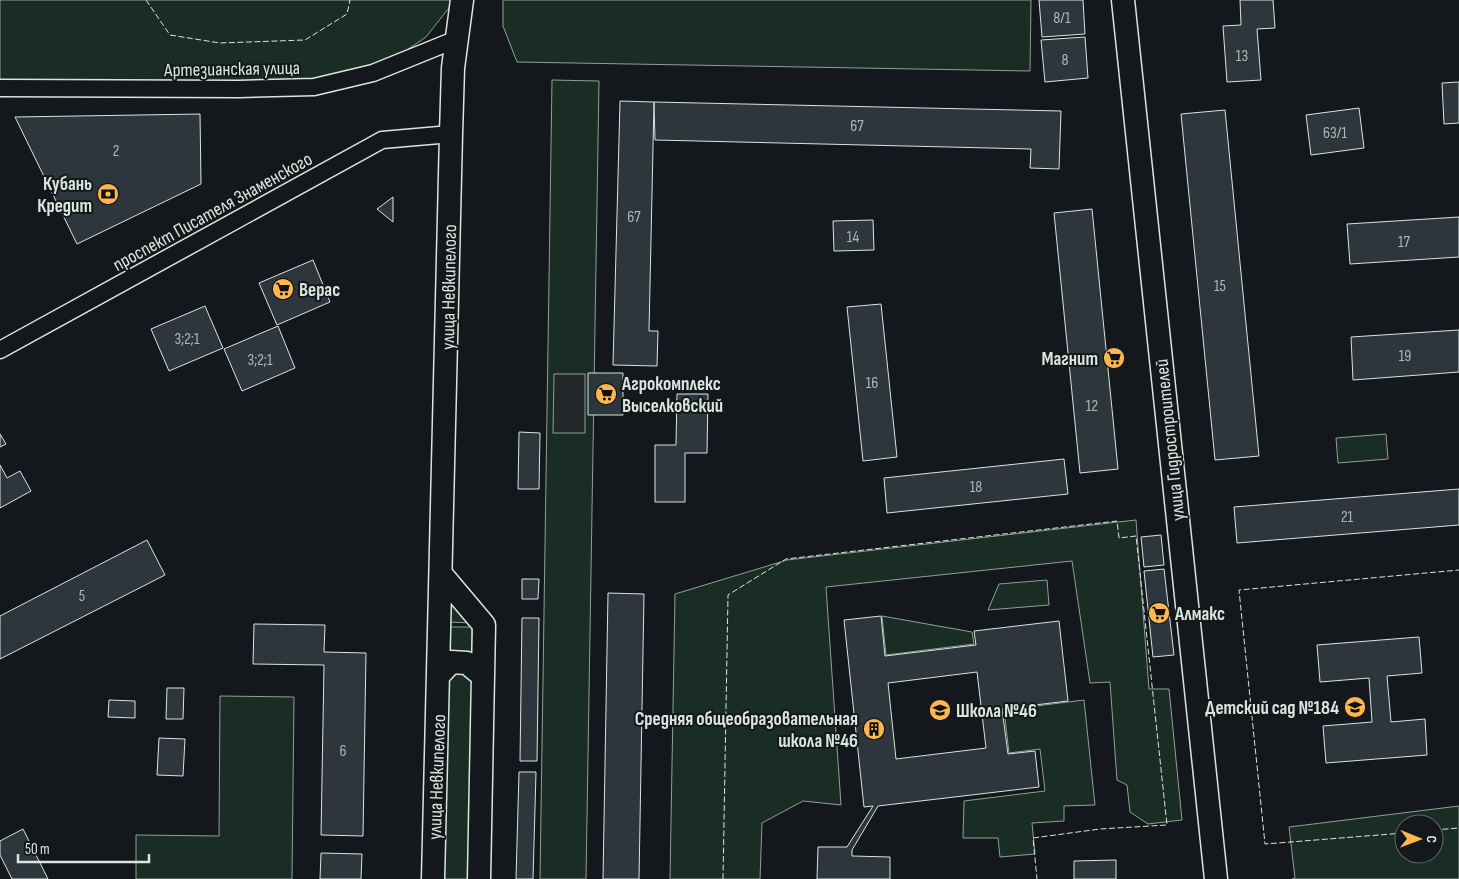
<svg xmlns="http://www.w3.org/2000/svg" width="1459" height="879" font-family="'Sofia Sans Condensed',sans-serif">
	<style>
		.green { fill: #1a2d24; stroke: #939e99; fill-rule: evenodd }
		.parking { fill: #24282b; stroke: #939e99 }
		.building { fill: #2c363c; stroke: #d8e6dc; fill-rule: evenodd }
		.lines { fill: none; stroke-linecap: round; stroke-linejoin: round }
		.street-casing { stroke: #d8e6dc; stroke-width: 19 }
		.secondary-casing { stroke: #d8e6dc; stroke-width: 25 }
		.street { stroke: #14181c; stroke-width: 16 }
		.secondary { stroke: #14181c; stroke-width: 22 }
		.fence { stroke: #d8e6dc; stroke-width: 1; stroke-dasharray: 6 2.5; stroke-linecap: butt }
		.labels { text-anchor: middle; stroke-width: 4; stroke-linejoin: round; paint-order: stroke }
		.number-label { font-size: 16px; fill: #adbab4 }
		.street-label { font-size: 19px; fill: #d8e6dc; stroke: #14181c }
		.poi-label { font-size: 19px; font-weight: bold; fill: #d8e6dc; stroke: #14181c; text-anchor: end }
	</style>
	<rect width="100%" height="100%" fill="#14181c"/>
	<!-- green -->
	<path class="green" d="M 0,0 L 452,0 L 452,4 L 426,37 L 373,73 L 284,88 L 0,85 Z
		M 503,0 L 1031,0 L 1030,71 L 517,62 L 503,26 Z
		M 552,80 L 599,81 L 586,879 L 540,879 Z
		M 1386,434 L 1388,459 L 1338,463 L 1336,438 Z
		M 1136,520 L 1149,689 L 1169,689 L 1182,820 L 1148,824 L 1130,812 L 1127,785 L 1117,780 L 1110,682 L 1090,683 L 1072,561 L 826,587 L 841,805 L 803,801 L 762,823 L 760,879 L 670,879 L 675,594 L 787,560 Z
		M 1047,580 L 1049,605 L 988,610 L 999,584 Z
		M 448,590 L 472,623 L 448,622 Z
		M 882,616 L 972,632 L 974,644 L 886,655 Z
		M 447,627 L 472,627 L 472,659 L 446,659 Z
		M 447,673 L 472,674 L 468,879 L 443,879 Z
		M 220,696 L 294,697 L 292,879 L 136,879 L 136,835 L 219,836 Z
		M 1084,700 L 1095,805 L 1064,806 L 1064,821 L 1032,823 L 1035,854 L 1000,857 L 998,838 L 963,838 L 964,801 L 1045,791 L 1040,749 L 1009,753 L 1004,710 Z
		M 1459,806 L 1459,879 L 1292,879 L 1295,878 L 1289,827 ZM 1404,824 L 1434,824 L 1434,854 L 1404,854 Z"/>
	<!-- parking -->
	<path class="parking" d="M 554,374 L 585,374 L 585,433 L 553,433 Z"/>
	<!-- building -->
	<path class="building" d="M 1039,0 L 1083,0 L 1085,34 L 1042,37 Z
		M 1240,0 L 1273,0 L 1275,28 L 1257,29 L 1261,80 L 1227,82 L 1223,26 L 1241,25 Z
		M 1085,37 L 1088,78 L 1045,82 L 1041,40 Z
		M 1459,82 L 1459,123 L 1444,124 L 1442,83 Z
		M 620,101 L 654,102 L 649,331 L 658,331 L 657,366 L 613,365 Z
		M 654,102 L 1061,111 L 1059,169 L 1030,168 L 1031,149 L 655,140 Z
		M 1359,108 L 1364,148 L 1311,155 L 1306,115 Z
		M 1225,110 L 1259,456 L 1215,460 L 1181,114 Z
		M 200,114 L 201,184 L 77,244 L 15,117 Z
		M 393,197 L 393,222 L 377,209 Z
		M 1092,209 L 1118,469 L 1080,473 L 1054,213 Z
		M 1459,217 L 1459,257 L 1350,264 L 1347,224 Z
		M 873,220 L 874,250 L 834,251 L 833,221 Z
		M 313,260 L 330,302 L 277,325 L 259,283 Z
		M 881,304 L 897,457 L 863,461 L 847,307 Z
		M 205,306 L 223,348 L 169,371 L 151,329 Z
		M 278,326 L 295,368 L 242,391 L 224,349 Z
		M 1459,330 L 1459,372 L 1353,380 L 1351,337 Z
		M 588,373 L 623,373 L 623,415 L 588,415 Z
		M 677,394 L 708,394 L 707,453 L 685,453 L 685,502 L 655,502 L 655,445 L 676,445 Z
		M 519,432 L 540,433 L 539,489 L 518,489 Z
		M 0,434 L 6,444 L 0,447 Z
		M 1064,459 L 1068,494 L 887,513 L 884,478 Z
		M 0,465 L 7,478 L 20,471 L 31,491 L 0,508 Z
		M 1459,489 L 1459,525 L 1237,543 L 1234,507 Z
		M 1161,535 L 1164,565 L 1144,567 L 1141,537 Z
		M 147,540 L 165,575 L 0,659 L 0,616 Z
		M 1164,569 L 1174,655 L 1153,657 L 1144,571 Z
		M 522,579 L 539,579 L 538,599 L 522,599 Z
		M 608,593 L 644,594 L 639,879 L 603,879 Z
		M 881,616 L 885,656 L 976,645 L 974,631 L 1059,621 L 1068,701 L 1002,709 L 1008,754 L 1035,751 L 1039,787 L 878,806 L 852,850 L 852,856 L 890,857 L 890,879 L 817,879 L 818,847 L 847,847 L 873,806 L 864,807 L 844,620 ZM 977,672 L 986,748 L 896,759 L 888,683 Z
		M 522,618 L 539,618 L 537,761 L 520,761 Z
		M 254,624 L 325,625 L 324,652 L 366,653 L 363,836 L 321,835 L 324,665 L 253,664 Z
		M 1419,637 L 1422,673 L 1387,676 L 1391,722 L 1425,719 L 1427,755 L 1326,763 L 1323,726 L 1372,722 L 1369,678 L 1320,682 L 1317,645 Z
		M 167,688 L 184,688 L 183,719 L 166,719 Z
		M 109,700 L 135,701 L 135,718 L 108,717 Z
		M 159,738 L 185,739 L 183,776 L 157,775 Z
		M 519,772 L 536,772 L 533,879 L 516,879 Z
		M 23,829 L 48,879 L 12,879 L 0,855 L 0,841 Z
		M 321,853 L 362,854 L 361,879 L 320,879 Z
		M 1116,860 L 1116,879 L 1074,879 L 1074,861 Z"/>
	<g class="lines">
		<!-- street casing -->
		<g class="street-casing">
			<path id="street" d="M 0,88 L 239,89 L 314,87 L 373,73 L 457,39
				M 0,350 L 382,140 L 451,134"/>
		</g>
		<!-- secondary casing -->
		<g class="secondary-casing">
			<path id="secondary" d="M 1123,0 L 1216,879
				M 441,574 L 484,625 L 479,879
				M 439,675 L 451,662 L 467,663 L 483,676
				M 433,879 L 451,134 L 453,68 L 462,0"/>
		</g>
		<!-- street -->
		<use href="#street" class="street"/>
		<!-- secondary -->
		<use href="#secondary" class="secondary"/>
		<!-- fence -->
		<path class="fence" d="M 146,0 L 170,35 L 220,43 L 305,40 L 347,14 L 350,0
			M 1434,830 L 1459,828
			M 1404,833 L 1265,844 L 1239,590 L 1459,570
			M 723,879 L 728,595 L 786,559 L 1117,521 L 1119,538 L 1136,536 L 1167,825 L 1100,829 L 1033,838 L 1037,879"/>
	</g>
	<!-- icons -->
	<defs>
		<g id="bank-disc" transform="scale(1.125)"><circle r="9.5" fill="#ffb74d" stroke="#14181c"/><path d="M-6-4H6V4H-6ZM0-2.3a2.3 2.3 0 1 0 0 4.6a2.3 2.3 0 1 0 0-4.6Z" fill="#111"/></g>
		<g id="supermarket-disc" transform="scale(1.125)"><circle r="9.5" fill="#ffb74d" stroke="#14181c"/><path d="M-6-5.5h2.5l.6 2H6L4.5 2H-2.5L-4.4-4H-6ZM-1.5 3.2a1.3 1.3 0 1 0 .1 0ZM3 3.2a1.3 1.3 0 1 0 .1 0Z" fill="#111"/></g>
		<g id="school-disc" transform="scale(1.125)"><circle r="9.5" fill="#ffb74d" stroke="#14181c"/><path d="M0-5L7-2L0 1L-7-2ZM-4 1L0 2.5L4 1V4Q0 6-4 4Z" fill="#111"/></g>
		<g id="building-disc" transform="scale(1.125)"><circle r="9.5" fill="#ffb74d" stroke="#14181c"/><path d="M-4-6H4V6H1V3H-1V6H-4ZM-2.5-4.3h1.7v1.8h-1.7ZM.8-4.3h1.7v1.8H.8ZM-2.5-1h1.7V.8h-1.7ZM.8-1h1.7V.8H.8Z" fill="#111"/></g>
	</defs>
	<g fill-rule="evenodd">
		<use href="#bank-disc" x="108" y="194"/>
		<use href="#supermarket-disc" x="283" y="289"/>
		<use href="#supermarket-disc" x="1114" y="358"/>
		<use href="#supermarket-disc" x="606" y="394"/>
		<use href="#supermarket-disc" x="1159" y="613"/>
		<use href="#school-disc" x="1355" y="707"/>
		<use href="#school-disc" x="940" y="710"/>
		<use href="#building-disc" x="874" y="729"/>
	</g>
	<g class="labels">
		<!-- number labels -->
		<g class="number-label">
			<text x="1062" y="23">8/1</text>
			<text x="1242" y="61">13</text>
			<text x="1065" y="65">8</text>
			<text x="857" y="131">67</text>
			<text x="1335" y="138">63/1</text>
			<text x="116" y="156">2</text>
			<text x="634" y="222">67</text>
			<text x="853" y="242">14</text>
			<text x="1404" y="247">17</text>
			<text x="1220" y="291">15</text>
			<text x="187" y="344">3;2;1</text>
			<text x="1405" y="361">19</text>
			<text x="260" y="365">3;2;1</text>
			<text x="872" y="388">16</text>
			<text x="1092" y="411">12</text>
			<text x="976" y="492">18</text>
			<text x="1347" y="522">21</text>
			<text x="82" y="601">5</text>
			<text x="343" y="756">6</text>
		</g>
		<!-- street labels -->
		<g class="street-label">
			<text transform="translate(232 68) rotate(-1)" y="7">Артезианская улица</text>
			<text transform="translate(212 211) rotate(-29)" y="7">проспект Писателя Знаменского</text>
			<text transform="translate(448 287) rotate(-89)" y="7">улица Невкипелого</text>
			<text transform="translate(1169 440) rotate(-96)" y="7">улица Гидростроителей</text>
			<text transform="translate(436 777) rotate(-88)" y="7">улица Невкипелого</text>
		</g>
		<!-- poi labels -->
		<g class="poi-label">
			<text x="92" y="190">Кубань<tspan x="92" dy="22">Кредит</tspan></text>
			<text x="299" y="296" text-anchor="start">Верас</text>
			<text x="1098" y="365">Магнит</text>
			<text x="622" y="390" text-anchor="start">Агрокомплекс<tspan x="622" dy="22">Выселковский</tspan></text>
			<text x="1175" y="620" text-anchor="start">Алмакс</text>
			<text x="1339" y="714">Детский сад №184</text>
			<text x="956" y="717" text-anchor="start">Школа №46</text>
			<text x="858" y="725">Средняя общеобразовательная<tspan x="858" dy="22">школа №46</tspan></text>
		</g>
	</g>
	<!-- north arrow -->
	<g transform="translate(1419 839) rotate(91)"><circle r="24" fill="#14181c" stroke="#626a69"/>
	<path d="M0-4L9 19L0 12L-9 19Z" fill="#ffb74d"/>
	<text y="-8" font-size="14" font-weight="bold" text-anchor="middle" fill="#d8e6dc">С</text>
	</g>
	<!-- scale -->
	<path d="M18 854v8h131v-8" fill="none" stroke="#d8e6dc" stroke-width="2.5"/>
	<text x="25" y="854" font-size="15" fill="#d8e6dc" stroke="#14181c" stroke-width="4" paint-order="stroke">50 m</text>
</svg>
